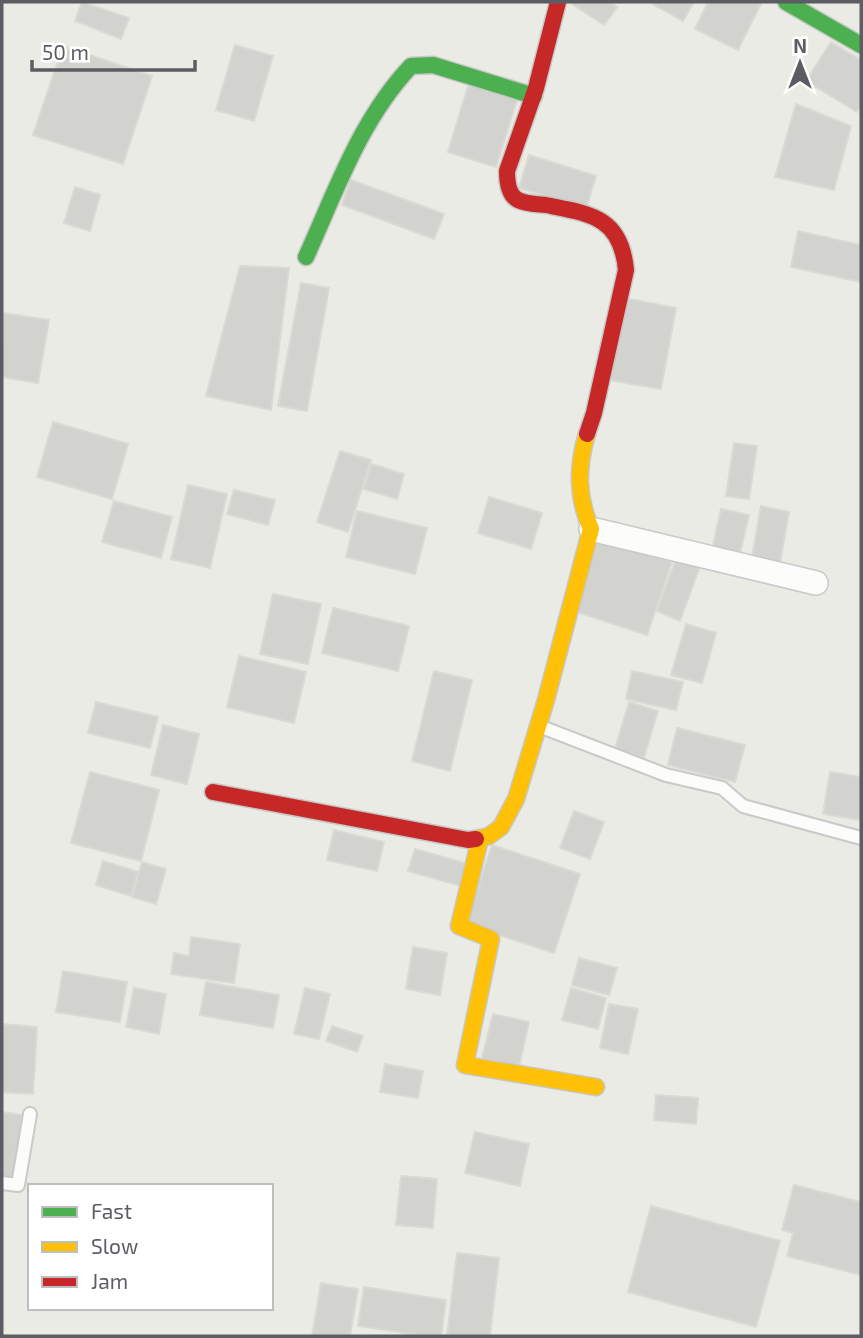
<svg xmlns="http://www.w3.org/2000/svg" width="863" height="1338" font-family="'Exo 2',sans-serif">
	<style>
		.building { fill: #d2d2ce; stroke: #dadad4; stroke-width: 2 }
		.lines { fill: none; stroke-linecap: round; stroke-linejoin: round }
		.lane-casing { stroke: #c9c9c7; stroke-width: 16 }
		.street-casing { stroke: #c9c9c7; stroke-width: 26 }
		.fast-casing { stroke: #c7c7c6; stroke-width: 19 }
		.slow-casing { stroke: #c7c7c6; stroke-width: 19 }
		.jam-casing { stroke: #c7c7c6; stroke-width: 19 }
		.lane { stroke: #fcfcfb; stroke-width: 12 }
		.street { stroke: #fcfcfb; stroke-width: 23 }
		.fast { stroke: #4caf50; stroke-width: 16 }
		.slow { stroke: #ffc107; stroke-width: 16 }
		.jam { stroke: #c62828; stroke-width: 16 }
	</style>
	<rect width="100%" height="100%" fill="#ebebe5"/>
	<!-- building -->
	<path class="building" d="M 82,2 L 129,18 L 121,39 L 75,21 Z
		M 569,2 L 610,2 L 617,7 L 604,25 Z
		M 649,2 L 694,2 L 683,21 Z
		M 708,2 L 762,2 L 738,50 L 695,29 Z
		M 831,42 L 861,60 L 861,106 L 857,112 L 806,81 Z
		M 235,45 L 273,56 L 254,121 L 216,110 Z
		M 63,46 L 152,76 L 123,164 L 33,135 Z
		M 469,83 L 518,97 L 496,167 L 448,152 Z
		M 796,104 L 851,126 L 834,190 L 775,177 Z
		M 529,155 L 596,176 L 586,209 L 519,188 Z
		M 351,180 L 444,214 L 434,239 L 342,205 Z
		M 75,187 L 100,195 L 90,231 L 64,223 Z
		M 798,231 L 861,245 L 861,282 L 791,267 Z
		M 240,266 L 289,268 L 271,410 L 206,396 Z
		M 301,283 L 329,288 L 307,411 L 278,406 Z
		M 624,298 L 676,308 L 661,389 L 609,380 Z
		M 3,313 L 49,320 L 38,383 L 2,377 Z
		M 53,422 L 128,444 L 112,499 L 37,477 Z
		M 734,443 L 757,446 L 749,499 L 726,496 Z
		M 340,451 L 371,460 L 348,532 L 317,522 Z
		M 371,464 L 404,474 L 397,499 L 364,489 Z
		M 188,485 L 227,494 L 210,568 L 171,559 Z
		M 234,490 L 275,500 L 268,525 L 227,514 Z
		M 489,497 L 542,513 L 531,549 L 478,533 Z
		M 114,501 L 172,517 L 161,558 L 102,542 Z
		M 761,506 L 789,512 L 779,569 L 751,563 Z
		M 721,509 L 749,515 L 738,561 L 711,555 Z
		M 357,511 L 427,528 L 415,574 L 346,557 Z
		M 597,541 L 672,562 L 647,635 L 574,611 Z
		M 676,559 L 700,566 L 680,621 L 657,611 Z
		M 273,594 L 321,604 L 308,664 L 260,654 Z
		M 333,608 L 409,626 L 398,671 L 322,653 Z
		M 686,624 L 716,633 L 702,683 L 671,675 Z
		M 239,656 L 306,672 L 294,723 L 227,707 Z
		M 434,671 L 472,680 L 450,771 L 412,761 Z
		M 632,671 L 683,682 L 676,710 L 626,699 Z
		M 96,702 L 158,717 L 150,748 L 88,733 Z
		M 629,702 L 658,711 L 644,757 L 615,749 Z
		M 163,725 L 199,734 L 187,784 L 151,775 Z
		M 677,728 L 745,745 L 735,782 L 668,765 Z
		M 90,772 L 159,790 L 141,861 L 71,843 Z
		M 830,772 L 861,777 L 861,820 L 823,814 Z
		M 574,811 L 604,822 L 590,859 L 560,848 Z
		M 334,830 L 384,842 L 377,871 L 327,860 Z
		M 492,845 L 580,874 L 554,953 L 466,924 Z
		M 415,849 L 471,865 L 465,887 L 408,871 Z
		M 103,861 L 138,872 L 131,896 L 96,885 Z
		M 142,862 L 166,869 L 156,904 L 132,897 Z
		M 191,937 L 240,944 L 234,983 L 171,974 L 174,953 L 189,956 Z
		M 413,947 L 447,953 L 440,995 L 406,989 Z
		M 579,958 L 617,968 L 609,995 L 572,985 Z
		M 63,971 L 127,982 L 120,1022 L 56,1012 Z
		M 206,982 L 279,995 L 273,1028 L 200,1015 Z
		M 134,988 L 166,994 L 159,1034 L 126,1027 Z
		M 305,988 L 330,994 L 319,1039 L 294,1034 Z
		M 571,988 L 606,998 L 598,1029 L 562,1020 Z
		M 609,1004 L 638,1009 L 628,1054 L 600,1048 Z
		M 493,1014 L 529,1022 L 519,1067 L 482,1058 Z
		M 2,1024 L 37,1027 L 33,1094 L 2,1092 Z
		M 332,1026 L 363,1036 L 357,1052 L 326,1041 Z
		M 385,1064 L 423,1071 L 418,1098 L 380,1092 Z
		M 656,1095 L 698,1098 L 696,1124 L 654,1120 Z
		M 2,1112 L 22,1115 L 15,1181 L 2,1179 Z
		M 475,1132 L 529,1144 L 520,1186 L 465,1173 Z
		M 401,1176 L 437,1179 L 433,1228 L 396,1225 Z
		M 794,1185 L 861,1202 L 861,1275 L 787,1256 L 793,1233 L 782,1230 Z
		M 651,1206 L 780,1241 L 756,1327 L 628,1292 Z
		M 457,1253 L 499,1258 L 490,1336 L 447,1336 Z
		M 321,1283 L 358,1289 L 350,1336 L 312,1336 Z
		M 364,1287 L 446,1300 L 441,1336 L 424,1336 L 358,1326 Z"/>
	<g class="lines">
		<!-- lane casing -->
		<g class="lane-casing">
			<path id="lane" d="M 539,726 L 666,775 L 722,788 L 743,806 L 861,838
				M 2,1183 L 18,1185 L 30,1114"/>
		</g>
		<!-- street casing -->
		<g class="street-casing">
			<path id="street" d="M 591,529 L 816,583"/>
		</g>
		<!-- fast casing -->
		<g class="fast-casing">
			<path id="fast" d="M 786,2 L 861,45
				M 306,257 C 336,191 360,120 411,66 L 433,65 L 534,96"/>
		</g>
		<!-- slow casing -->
		<g class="slow-casing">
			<path id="slow" d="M 476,839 L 489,836 L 501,827 L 516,799 L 546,700 L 591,529 C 577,497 577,467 587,434
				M 480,839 L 459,926 L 491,939 L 465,1065 L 596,1087"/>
		</g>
		<!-- jam casing -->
		<g class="jam-casing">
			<path id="jam" d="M 558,2 L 536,88 L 507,171 C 507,181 508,195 518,200 C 526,204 537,204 546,205 C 591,214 621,217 626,270 L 594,413 L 587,434
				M 213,792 L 468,840 L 476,839"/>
		</g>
		<!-- lane -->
		<use href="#lane" class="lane"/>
		<!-- street -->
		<use href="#street" class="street"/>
		<!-- fast -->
		<use href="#fast" class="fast"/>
		<!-- slow -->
		<use href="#slow" class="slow"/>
		<!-- jam -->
		<use href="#jam" class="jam"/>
	</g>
	<!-- border -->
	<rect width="863" height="1338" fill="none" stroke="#5c5d63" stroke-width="7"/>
	<!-- legend -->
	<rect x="28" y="1184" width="245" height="126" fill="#ffffff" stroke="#bebec1" stroke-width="2"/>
	<rect x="42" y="1207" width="35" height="10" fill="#4caf50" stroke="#bebec1" stroke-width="2"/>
	<text x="91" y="1219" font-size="21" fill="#5c5d63">Fast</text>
	<rect x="42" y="1242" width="35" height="10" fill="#ffc107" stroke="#bebec1" stroke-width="2"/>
	<text x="91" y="1254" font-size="21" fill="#5c5d63">Slow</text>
	<rect x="42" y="1277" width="35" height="10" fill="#c62828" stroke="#bebec1" stroke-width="2"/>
	<text x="91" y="1289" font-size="21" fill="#5c5d63">Jam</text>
	<!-- north arrow -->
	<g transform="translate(800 63)" stroke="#ffffff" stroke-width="5" paint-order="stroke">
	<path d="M0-5L12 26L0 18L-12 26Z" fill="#5c5d63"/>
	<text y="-10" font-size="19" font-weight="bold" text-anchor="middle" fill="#5c5d63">N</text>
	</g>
	<!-- scale -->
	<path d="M32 60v10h163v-10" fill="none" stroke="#5c5d63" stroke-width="3.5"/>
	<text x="42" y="60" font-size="21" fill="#5c5d63" stroke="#ffffff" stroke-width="5" paint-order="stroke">50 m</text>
</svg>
